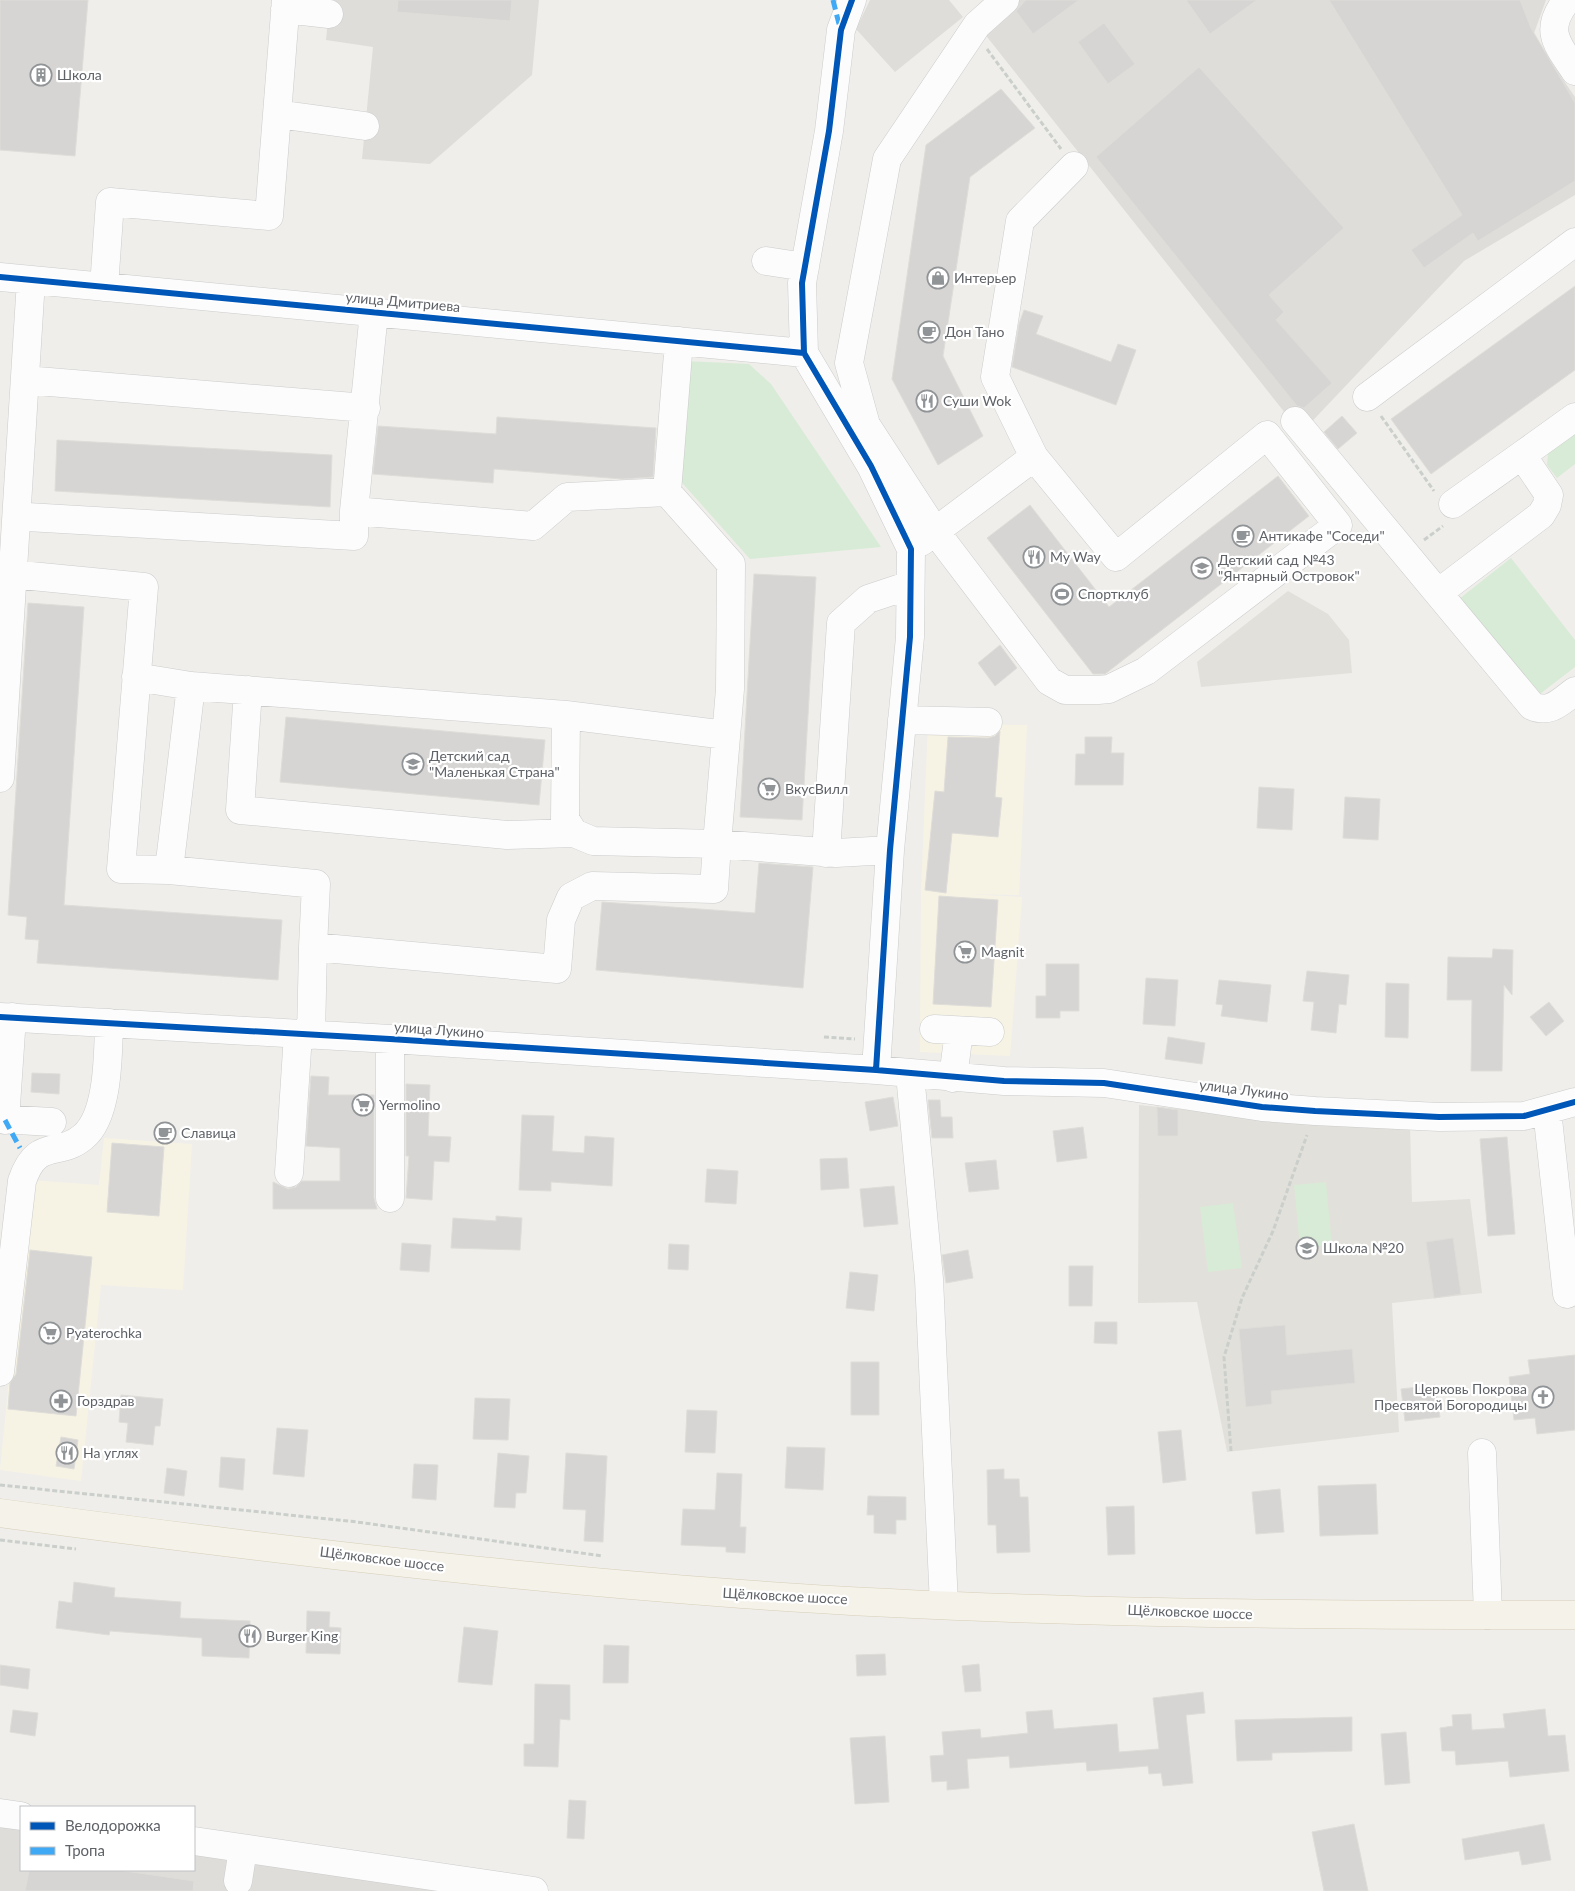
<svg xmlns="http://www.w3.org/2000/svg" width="1575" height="1891" font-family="Lato,sans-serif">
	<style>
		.commercial { fill: #f7f3e4 }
		.industrial { fill: #dfddda }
		.education { fill: #e2e0da }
		.green { fill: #d8ebd6 }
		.building { fill: #d6d5d3; stroke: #deddd9 }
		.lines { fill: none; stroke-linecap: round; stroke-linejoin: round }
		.minor-casing { stroke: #cbcccc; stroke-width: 29 }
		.major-casing { stroke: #d7ceb8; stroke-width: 29 }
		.path { stroke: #cacfcc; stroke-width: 3; stroke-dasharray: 5 2.5; stroke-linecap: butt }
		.minor { stroke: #fdfcfc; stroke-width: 28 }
		.major { stroke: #f4f2e9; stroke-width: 28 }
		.quiet { stroke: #3fa9f5; stroke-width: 5; stroke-dasharray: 10 5; stroke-linecap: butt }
		.cycleway-casing { stroke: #fff; stroke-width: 9 }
		.cycleway { stroke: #0057b8; stroke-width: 6 }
		.labels { text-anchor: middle; stroke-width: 4.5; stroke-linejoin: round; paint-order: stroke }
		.poi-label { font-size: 14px; fill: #5f6368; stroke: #fff; text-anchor: start }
		.street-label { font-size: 14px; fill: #5f6368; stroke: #fff }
	</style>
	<rect width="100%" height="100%" fill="#efeeea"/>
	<!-- commercial -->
	<path class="commercial" d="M 928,724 L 1027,725 L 1019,895 L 966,894 L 1022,897 L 1010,1056 L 920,1052 L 921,892 Z
		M 104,1138 L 192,1144 L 183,1290 L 101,1285 L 81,1481 L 0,1470 L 29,1180 L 99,1185 Z"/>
	<!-- industrial -->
	<path class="industrial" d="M 330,0 L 539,0 L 532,75 L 430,164 L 362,159 L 373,47 L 326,40 Z
		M 870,0 L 949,0 L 963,17 L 895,72 L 856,29 Z
		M 1016,0 L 1546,0 L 1533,36 L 1575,97 L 1575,195 L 1464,261 L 1301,433 L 980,28 Z
		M 0,1805 L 21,1808 L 21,1870 L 194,1870 L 194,1833 L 249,1842 L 242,1891 L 0,1891 Z
		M 250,1863 L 454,1891 L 246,1891 Z"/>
	<!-- education -->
	<path class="education" d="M 1288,591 L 1328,614 L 1349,640 L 1352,673 L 1201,687 L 1197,662 Z
		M 1139,1105 L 1340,1125 L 1410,1126 L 1412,1202 L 1470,1199 L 1482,1293 L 1392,1303 L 1399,1432 L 1227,1452 L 1197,1302 L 1138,1303 Z"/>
	<!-- green -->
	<path class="green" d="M 685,361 L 749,364 L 771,384 L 881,547 L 750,559 L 676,476 Z
		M 1575,433 L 1575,464 L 1557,478 L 1547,465 L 1548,453 Z
		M 1511,558 L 1575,640 L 1575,667 L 1536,697 L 1459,599 Z
		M 1326,1182 L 1332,1245 L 1300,1248 L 1294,1185 Z
		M 1233,1203 L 1242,1268 L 1208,1272 L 1200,1207 Z"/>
	<!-- building -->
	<path class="building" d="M 0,0 L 88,0 L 75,156 L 0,150 Z
		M 398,0 L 512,0 L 510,21 L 397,12 Z
		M 1026,0 L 1079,0 L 1033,34 L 1016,11 Z
		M 1186,0 L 1257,0 L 1210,34 Z
		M 1329,0 L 1520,0 L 1531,28 L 1575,103 L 1575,181 L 1478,241 L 1473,233 L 1424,268 L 1411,250 L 1462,215 Z
		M 1104,23 L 1135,64 L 1108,84 L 1078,42 Z
		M 1199,67 L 1344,228 L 1269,295 L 1284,312 L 1276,320 L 1332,383 L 1304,408 L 1297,406 L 1096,157 Z
		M 1001,89 L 1035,128 L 970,177 L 943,356 L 983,436 L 938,465 L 892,379 L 926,145 Z
		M 1575,286 L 1575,370 L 1431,474 L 1391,419 Z
		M 1024,310 L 1043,316 L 1036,334 L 1111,362 L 1118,344 L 1136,350 L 1116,405 L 1012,367 L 1019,324 Z
		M 1342,416 L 1357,433 L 1338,449 L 1324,432 Z
		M 497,417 L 656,428 L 653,477 L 622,479 L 494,469 L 493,483 L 373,474 L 378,426 L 496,434 Z
		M 57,440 L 332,455 L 330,507 L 55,491 Z
		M 1278,476 L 1309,516 L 1105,674 L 1093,674 L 987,538 L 1030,505 L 1109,607 Z
		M 754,574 L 816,577 L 802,820 L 740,817 Z
		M 28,603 L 84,607 L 64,905 L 282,920 L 278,980 L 37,963 L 39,940 L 25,939 L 27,917 L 8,915 Z
		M 1000,645 L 1017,668 L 995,686 L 978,663 Z
		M 286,717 L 545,740 L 539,805 L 280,782 Z
		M 1000,731 L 995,797 L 1002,798 L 998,837 L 952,833 L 946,893 L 925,890 L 935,791 L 944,792 L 948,737 L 988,738 L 995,736 Z
		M 1085,737 L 1112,737 L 1111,753 L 1124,753 L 1123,785 L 1075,785 L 1076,754 L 1085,754 Z
		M 1259,787 L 1294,789 L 1292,830 L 1257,828 Z
		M 1345,797 L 1380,799 L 1378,840 L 1343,838 Z
		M 759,863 L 813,867 L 803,988 L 596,970 L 602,902 L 755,913 Z
		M 939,896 L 998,900 L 991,1007 L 933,1004 Z
		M 1493,949 L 1513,950 L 1512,995 L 1504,985 L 1502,1071 L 1471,1071 L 1472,1000 L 1447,1000 L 1448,957 L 1492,958 Z
		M 1046,964 L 1079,964 L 1079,1011 L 1060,1011 L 1060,1018 L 1036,1018 L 1036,996 L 1046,996 Z
		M 1307,971 L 1349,975 L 1346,1005 L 1339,1004 L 1336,1033 L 1311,1030 L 1314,1002 L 1303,1001 Z
		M 1146,978 L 1178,980 L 1175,1026 L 1143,1024 Z
		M 1219,980 L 1271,985 L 1267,1022 L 1221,1016 L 1223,1005 L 1216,1004 Z
		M 1386,983 L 1409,984 L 1408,1038 L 1385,1037 Z
		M 1549,1002 L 1564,1021 L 1546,1036 L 1530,1017 Z
		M 1168,1037 L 1205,1043 L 1202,1064 L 1165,1059 Z
		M 32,1073 L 60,1074 L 59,1094 L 31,1092 Z
		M 311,1076 L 329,1077 L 328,1095 L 374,1095 L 374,1198 L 377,1209 L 273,1209 L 273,1182 L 288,1189 L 296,1187 L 302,1181 L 340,1181 L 340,1148 L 306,1146 Z
		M 406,1084 L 430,1085 L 428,1136 L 451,1137 L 449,1162 L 434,1161 L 432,1200 L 406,1198 L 409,1156 L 406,1156 Z
		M 893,1097 L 898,1126 L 870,1131 L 865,1102 Z
		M 928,1100 L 940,1100 L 941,1117 L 952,1117 L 953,1138 L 932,1138 Z
		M 1157,1107 L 1178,1110 L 1178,1136 L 1158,1136 Z
		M 522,1115 L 554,1116 L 552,1151 L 584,1153 L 585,1136 L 614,1138 L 612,1186 L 551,1182 L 551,1191 L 519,1190 Z
		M 1083,1127 L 1087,1158 L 1057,1162 L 1053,1131 Z
		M 1507,1137 L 1515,1234 L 1488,1236 L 1480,1139 Z
		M 112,1143 L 164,1147 L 159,1216 L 107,1212 Z
		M 847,1158 L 849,1188 L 821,1190 L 820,1159 Z
		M 996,1160 L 999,1189 L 969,1192 L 965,1163 Z
		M 707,1169 L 738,1171 L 736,1204 L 705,1202 Z
		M 894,1186 L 898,1224 L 864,1227 L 860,1189 Z
		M 496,1216 L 522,1218 L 520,1250 L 451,1248 L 453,1218 L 496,1221 Z
		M 1453,1238 L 1461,1294 L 1434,1298 L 1426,1242 Z
		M 402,1243 L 431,1245 L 429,1272 L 400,1270 Z
		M 669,1244 L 689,1245 L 688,1270 L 668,1269 Z
		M 30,1250 L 92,1257 L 76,1416 L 8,1409 L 10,1383 L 16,1374 Z
		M 968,1250 L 973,1278 L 946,1283 L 942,1255 Z
		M 1069,1266 L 1093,1266 L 1092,1306 L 1069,1306 Z
		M 850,1272 L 878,1275 L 874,1311 L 846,1308 Z
		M 1095,1322 L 1117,1322 L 1117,1344 L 1094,1343 Z
		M 1285,1325 L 1287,1355 L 1352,1349 L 1355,1383 L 1271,1391 L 1272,1404 L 1246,1407 L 1239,1329 Z
		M 1575,1355 L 1575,1430 L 1537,1434 L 1535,1418 L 1514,1420 L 1509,1377 L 1530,1374 L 1528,1360 Z
		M 851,1362 L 879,1362 L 879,1415 L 851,1415 Z
		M 1435,1385 L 1440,1417 L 1405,1421 L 1401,1389 Z
		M 121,1395 L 163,1399 L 160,1426 L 155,1426 L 153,1445 L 126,1442 L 128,1423 L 119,1422 Z
		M 475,1398 L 510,1399 L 508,1440 L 473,1439 Z
		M 687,1410 L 717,1411 L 715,1453 L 685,1452 Z
		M 277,1428 L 308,1430 L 304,1477 L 273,1474 Z
		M 1181,1430 L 1186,1480 L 1163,1483 L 1158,1432 Z
		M 61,1437 L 78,1440 L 74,1469 L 56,1466 Z
		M 787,1447 L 825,1448 L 823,1490 L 785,1488 Z
		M 498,1453 L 529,1456 L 526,1493 L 516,1493 L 515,1508 L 494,1507 Z
		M 566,1453 L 607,1456 L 603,1542 L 584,1541 L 586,1510 L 563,1509 Z
		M 221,1457 L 245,1459 L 243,1490 L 219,1487 Z
		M 414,1464 L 438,1465 L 436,1500 L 412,1498 Z
		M 167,1468 L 187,1471 L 184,1496 L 164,1493 Z
		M 1004,1469 L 1004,1479 L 1019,1479 L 1020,1497 L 1028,1497 L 1030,1552 L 997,1553 L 996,1525 L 988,1525 L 987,1470 Z
		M 717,1473 L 742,1474 L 740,1527 L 746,1527 L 745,1553 L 726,1552 L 726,1547 L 681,1545 L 683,1509 L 715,1510 Z
		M 1376,1484 L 1378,1534 L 1320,1536 L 1318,1486 Z
		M 1280,1489 L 1284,1532 L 1256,1534 L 1252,1492 Z
		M 868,1496 L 906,1497 L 906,1520 L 896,1520 L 896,1534 L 874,1533 L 874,1515 L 867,1515 Z
		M 1134,1506 L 1135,1554 L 1108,1555 L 1106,1507 Z
		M 74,1582 L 115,1588 L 114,1597 L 181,1602 L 180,1618 L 250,1621 L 249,1658 L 202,1656 L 202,1638 L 110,1631 L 109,1635 L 56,1628 L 59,1601 L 72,1603 Z
		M 307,1611 L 330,1612 L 329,1627 L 341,1628 L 340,1654 L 306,1653 Z
		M 464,1627 L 498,1631 L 492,1685 L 458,1682 Z
		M 604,1645 L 629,1646 L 628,1683 L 603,1683 Z
		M 885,1654 L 886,1675 L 857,1676 L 856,1655 Z
		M 979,1664 L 981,1691 L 965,1692 L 962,1666 Z
		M 0,1665 L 30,1669 L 28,1689 L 0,1685 Z
		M 535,1684 L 570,1685 L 570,1720 L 560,1719 L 558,1767 L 524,1766 L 524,1744 L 534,1744 Z
		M 1203,1692 L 1205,1713 L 1186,1715 L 1193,1783 L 1163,1786 L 1161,1773 L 1149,1774 L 1148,1766 L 1087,1771 L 1086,1762 L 1010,1768 L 1009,1756 L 967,1759 L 969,1788 L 947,1790 L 947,1781 L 932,1782 L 930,1756 L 944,1755 L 942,1732 L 980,1729 L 981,1738 L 1028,1733 L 1026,1712 L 1052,1710 L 1054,1729 L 1117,1724 L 1119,1752 L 1159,1749 L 1153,1698 Z
		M 1545,1709 L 1548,1736 L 1565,1735 L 1569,1771 L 1510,1777 L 1508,1761 L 1456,1765 L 1455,1751 L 1442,1751 L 1440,1728 L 1453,1726 L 1452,1715 L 1471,1714 L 1472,1730 L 1505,1728 L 1503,1714 Z
		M 13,1710 L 38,1713 L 35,1736 L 10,1732 Z
		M 1352,1717 L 1352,1751 L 1272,1753 L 1272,1760 L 1237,1761 L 1235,1720 Z
		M 1406,1732 L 1410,1783 L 1385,1785 L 1381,1734 Z
		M 885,1736 L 889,1802 L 855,1804 L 850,1738 Z
		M 569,1800 L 586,1801 L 584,1839 L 567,1838 Z
		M 1354,1824 L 1368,1891 L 1324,1891 L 1312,1832 Z
		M 1544,1824 L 1551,1860 L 1522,1865 L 1519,1851 L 1465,1860 L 1462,1839 Z
		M 29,1870 L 118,1870 L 194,1881 L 193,1891 L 25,1891 Z"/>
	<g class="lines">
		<!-- minor casing -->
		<g class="minor-casing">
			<path id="minor" d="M 852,0 L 841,30 L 829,131 L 802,283 L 804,353 L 871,466 L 911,549 L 910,637 L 890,850 L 876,1070
				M 1005,0 L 977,25 L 887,159 L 849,363 L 866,425 L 935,531 L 1049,681 L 1065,690 L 1098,690 L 1109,689 L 1146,671 L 1338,525 L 1267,435 L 1116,557 L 1034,457 L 995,377 L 1020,221 L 1074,166
				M 1567,0 C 1543,30 1557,44 1575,71
				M 285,9 L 329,14
				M 277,114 L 365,126
				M 766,261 L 805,267
				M 0,277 L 804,353
				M 104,287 L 110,202 L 269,216 L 286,0
				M 25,380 L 366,408
				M 1367,397 L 1575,242
				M 1295,421 L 1532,706 C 1550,714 1560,702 1575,691
				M 667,492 L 679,341
				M 1453,504 L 1522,455
				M 354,511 L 533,526 L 567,497 L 667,492 L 731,564 L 730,689 L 717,844 L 593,841 L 574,833 L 565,819 L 566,715
				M 16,520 L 27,517 L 354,536 L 354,511 L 374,312
				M 921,542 L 1034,457
				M 0,573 L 144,587 L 121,869 L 169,870 L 316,884 L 313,947
				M 1438,593 L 1541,515 L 1547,505 L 1549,495 L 1522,455 L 1575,417
				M 136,677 L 191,686 L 566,715 L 726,735
				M 248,690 L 240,810 L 507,835 L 574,833
				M 902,720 L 988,722
				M 0,778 L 31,280
				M 826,853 L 841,623 L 868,599 L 910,585
				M 169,870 L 191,686
				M 0,1017 L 390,1039 L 876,1070 L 1004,1081 L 1104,1083 L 1262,1107 L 1315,1111 L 1439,1117 L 1524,1116 L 1575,1102
				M 934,1029 L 990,1032
				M 311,1035 L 313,947 L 557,969 L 561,920 L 571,897 L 592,886 L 714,889 L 717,844 L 836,853 L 890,850
				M 390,1039 L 390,1198
				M 910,1074 L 929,1279 L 944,1605
				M 953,1078 L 959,1031
				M 1547,1110 L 1567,1294
				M 0,1119 L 52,1122
				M 5,1120 L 12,1017
				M 289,1173 L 298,1034
				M 0,1372 L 22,1181 C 37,1137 58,1158 83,1137 C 109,1116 108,1053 109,1023
				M 1482,1453 L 1488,1615
				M 0,1813 L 21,1816
				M 194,1841 L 534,1891
				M 238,1881 L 243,1849"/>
		</g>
		<!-- major casing -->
		<g class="major-casing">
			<path id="major" d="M 0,1513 C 246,1546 494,1576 742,1594 C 1019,1614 1297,1615 1575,1615"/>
		</g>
		<!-- path -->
		<path class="path" d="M 987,49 L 1061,149
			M 1381,416 L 1434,491
			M 1424,540 L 1443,526
			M 824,1037 L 855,1039
			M 1231,1451 L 1224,1357 L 1242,1298 L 1273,1231 L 1307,1135
			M 0,1485 L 357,1522 L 603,1556
			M 0,1540 L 76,1549"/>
		<!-- minor -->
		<use href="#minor" class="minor"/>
		<!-- major -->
		<use href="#major" class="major"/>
		<!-- quiet -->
		<path class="quiet" d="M 833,0 L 840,28
			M 5,1120 L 20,1148"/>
		<!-- cycleway casing -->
		<g class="cycleway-casing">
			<path id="cycleway" d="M 852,0 L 841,30 L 829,131 L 802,283 L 804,353 L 871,466 L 911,549 L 910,637 L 890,850 L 876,1070
				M 0,277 L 804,353
				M 0,1017 L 390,1039 L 876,1070 L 1004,1081 L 1104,1083 L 1262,1107 L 1315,1111 L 1439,1117 L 1524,1116 L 1575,1102"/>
		</g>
		<!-- cycleway -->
		<use href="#cycleway" class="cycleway"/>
	</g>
	<!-- icons -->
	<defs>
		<g id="building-ring" transform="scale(1.125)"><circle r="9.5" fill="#fff" stroke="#919496" stroke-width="1.5"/><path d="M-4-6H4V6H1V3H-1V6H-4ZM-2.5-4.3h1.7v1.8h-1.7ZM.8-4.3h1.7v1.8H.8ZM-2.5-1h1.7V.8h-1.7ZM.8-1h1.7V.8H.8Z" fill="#919496"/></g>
		<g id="shop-ring" transform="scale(1.125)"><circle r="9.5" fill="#fff" stroke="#919496" stroke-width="1.5"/><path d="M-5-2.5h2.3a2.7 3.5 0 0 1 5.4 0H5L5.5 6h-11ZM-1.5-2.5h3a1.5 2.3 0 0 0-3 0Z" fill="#919496"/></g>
		<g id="cafe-ring" transform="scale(1.125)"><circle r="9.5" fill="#fff" stroke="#919496" stroke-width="1.5"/><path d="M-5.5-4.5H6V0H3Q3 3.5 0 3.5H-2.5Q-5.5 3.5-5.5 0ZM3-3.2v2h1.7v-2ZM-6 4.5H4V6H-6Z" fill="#919496"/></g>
		<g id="restaurant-ring" transform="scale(1.125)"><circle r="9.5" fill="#fff" stroke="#919496" stroke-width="1.5"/><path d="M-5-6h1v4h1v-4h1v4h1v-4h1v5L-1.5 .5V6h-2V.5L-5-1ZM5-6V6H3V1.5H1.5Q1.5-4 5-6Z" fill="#919496"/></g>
		<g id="school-ring" transform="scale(1.125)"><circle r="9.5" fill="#fff" stroke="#919496" stroke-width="1.5"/><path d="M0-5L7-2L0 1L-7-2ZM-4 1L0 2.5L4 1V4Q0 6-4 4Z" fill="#919496"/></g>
		<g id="stadium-ring" transform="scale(1.125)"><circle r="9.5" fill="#fff" stroke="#919496" stroke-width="1.5"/><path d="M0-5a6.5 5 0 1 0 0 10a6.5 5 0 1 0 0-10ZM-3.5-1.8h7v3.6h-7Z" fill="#919496"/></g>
		<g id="supermarket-ring" transform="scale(1.125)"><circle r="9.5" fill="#fff" stroke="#919496" stroke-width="1.5"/><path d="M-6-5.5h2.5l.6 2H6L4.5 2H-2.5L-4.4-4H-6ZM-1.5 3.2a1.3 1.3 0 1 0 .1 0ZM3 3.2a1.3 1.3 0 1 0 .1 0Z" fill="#919496"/></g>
		<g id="church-ring" transform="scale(1.125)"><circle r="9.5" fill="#fff" stroke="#919496" stroke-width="1.5"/><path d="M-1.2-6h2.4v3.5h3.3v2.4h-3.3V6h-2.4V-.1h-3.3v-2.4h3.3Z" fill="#919496"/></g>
		<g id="pharmacy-ring" transform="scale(1.125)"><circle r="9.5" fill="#fff" stroke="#919496" stroke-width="1.5"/><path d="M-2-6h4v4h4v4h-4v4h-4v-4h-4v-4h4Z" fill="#919496"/></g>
	</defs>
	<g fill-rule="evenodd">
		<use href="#building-ring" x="41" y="75"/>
		<use href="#shop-ring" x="938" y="278"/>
		<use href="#cafe-ring" x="929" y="332"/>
		<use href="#restaurant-ring" x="927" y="401"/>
		<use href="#cafe-ring" x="1243" y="536"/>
		<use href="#restaurant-ring" x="1034" y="557"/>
		<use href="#school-ring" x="1202" y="568"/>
		<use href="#stadium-ring" x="1062" y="594"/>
		<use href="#school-ring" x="413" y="764"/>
		<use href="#supermarket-ring" x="769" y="789"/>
		<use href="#supermarket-ring" x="965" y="952"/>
		<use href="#supermarket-ring" x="363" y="1105"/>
		<use href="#cafe-ring" x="165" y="1133"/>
		<use href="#school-ring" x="1307" y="1248"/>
		<use href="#supermarket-ring" x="50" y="1333"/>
		<use href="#church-ring" x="1543" y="1397"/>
		<use href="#pharmacy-ring" x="61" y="1401"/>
		<use href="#restaurant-ring" x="67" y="1453"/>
		<use href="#restaurant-ring" x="250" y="1636"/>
	</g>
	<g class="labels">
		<!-- poi labels -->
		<g class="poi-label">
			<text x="57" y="80">Школа</text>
			<text x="954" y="283">Интерьер</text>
			<text x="945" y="337">Дон Тано</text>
			<text x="943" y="406">Суши Wok</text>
			<text x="1259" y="541">Антикафе "Соседи"</text>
			<text x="1050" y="562">My Way</text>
			<text x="1218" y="565">Детский сад №43<tspan x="1218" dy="16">"Янтарный Островок"</tspan></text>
			<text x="1078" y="599">Спортклуб</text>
			<text x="429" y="761">Детский сад<tspan x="429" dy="16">"Маленькая Страна"</tspan></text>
			<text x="785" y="794">ВкусВилл</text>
			<text x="981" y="957">Magnit</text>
			<text x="379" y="1110">Yermolino</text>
			<text x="181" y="1138">Славица</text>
			<text x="1323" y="1253">Школа №20</text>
			<text x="66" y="1338">Pyaterochka</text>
			<text x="1527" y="1394" text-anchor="end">Церковь Покрова<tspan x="1527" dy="16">Пресвятой Богородицы</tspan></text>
			<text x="77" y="1406">Горздрав</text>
			<text x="83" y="1458">На углях</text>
			<text x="266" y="1641">Burger King</text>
		</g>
		<!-- street labels -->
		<g class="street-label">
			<text transform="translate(403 302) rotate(5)" y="5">улица Дмитриева</text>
			<text transform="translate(439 1030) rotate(4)" y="5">улица Лукино</text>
			<text transform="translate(1244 1090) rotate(7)" y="5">улица Лукино</text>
			<text transform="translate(382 1559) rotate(7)" y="5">Щёлковское шоссе</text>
			<text transform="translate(785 1596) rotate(3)" y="5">Щёлковское шоссе</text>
			<text transform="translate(1190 1612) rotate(2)" y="5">Щёлковское шоссе</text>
		</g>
	</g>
	<!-- legend -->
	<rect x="20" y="1806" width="175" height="65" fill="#ffffff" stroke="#bfc1c3"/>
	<rect x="30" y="1822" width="25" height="8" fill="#0057b8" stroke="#bfc1c3"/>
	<text x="65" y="1831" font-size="15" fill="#5f6368">Велодорожка</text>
	<rect x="30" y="1847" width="25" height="8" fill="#3fa9f5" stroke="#bfc1c3"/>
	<text x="65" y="1856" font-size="15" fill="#5f6368">Тропа</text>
</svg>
